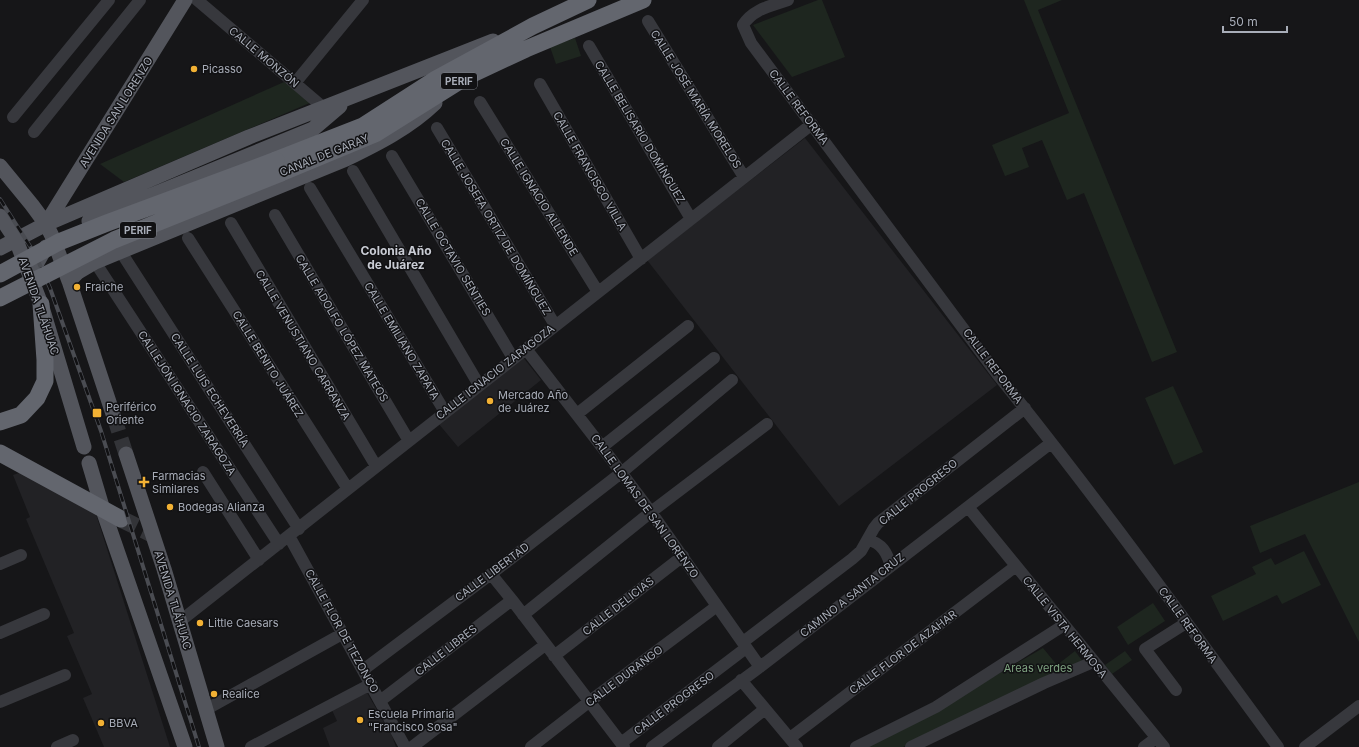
<svg xmlns="http://www.w3.org/2000/svg" width="1359" height="747" font-family="Inter,sans-serif">
	<style>
		.built { fill: #222225 }
		.green { fill: #1e261f }
		.lines { fill: none; stroke-linecap: round; stroke-linejoin: round }
		.major-tunnel { stroke: #333438; stroke-width: 15; stroke-dasharray: 15 8; stroke-linecap: butt }
		.highway-tunnel { stroke: #333438; stroke-width: 17; stroke-dasharray: 17 8; stroke-linecap: butt }
		.minor { stroke: #37383d; stroke-width: 12 }
		.major { stroke: #53555c; stroke-width: 15 }
		.highway { stroke: #63666e; stroke-width: 17 }
		.rail-casing { stroke: #4a4c52; stroke-width: 4 }
		.rail { stroke: #111113; stroke-width: 2.5; stroke-dasharray: 8; stroke-linecap: butt }
		.highway-bridge { stroke: #63666e; stroke-width: 17 }
		.poi-dot { fill: #f2b134; stroke: #111113; stroke-width: 1.5 }
		.labels { text-anchor: middle; stroke-width: 3; stroke-linejoin: round; paint-order: stroke }
		.shield { fill: #111113; stroke: #7b7e86; stroke-width: 1 }
		.shield-label { font-size: 10px; font-weight: bold; fill: #a8adb8 }
		.street-label { font-size: 11px; fill: #a8adb8; stroke: #111113 }
		.poi-label { font-size: 11px; fill: #a8adb8; stroke: #111113; text-anchor: start }
		.park-label { font-size: 11px; fill: #7fa381; stroke: #111113 }
		.neighbourhood-label { font-size: 12px; font-weight: bold; fill: #c9ccd4; stroke: #111113 }
	</style>
	<rect width="100%" height="100%" fill="#161618"/>
	<!-- built -->
	<path class="built" d="M 805,138 L 997,385 L 839,506 L 647,260 Z
		M 522,356 L 541,380 L 458,447 L 438,423 Z
		M 22,472 L 95,511 L 170,747 L 104,747 L 83,698 L 92,694 L 67,636 L 74,633 L 26,519 L 30,517 L 13,475 Z
		M 366,691 L 392,736 L 396,747 L 330,747 L 323,728 L 337,721 L 331,708 Z"/>
	<!-- green -->
	<path class="green" d="M 818,0 L 822,0 L 845,57 L 792,77 L 753,25 Z
		M 1024,0 L 1062,0 L 1038,10 L 1177,352 L 1152,362 L 1084,193 L 1067,200 L 1042,140 L 1022,148 L 1029,167 L 1005,176 L 992,145 L 1069,113 Z
		M 575,38 L 581,56 L 556,64 L 550,47 Z
		M 284,82 L 312,102 L 124,182 L 100,164 Z
		M 1173,386 L 1203,452 L 1174,465 L 1145,398 Z
		M 1359,482 L 1359,642 L 1305,534 L 1260,553 L 1250,526 Z
		M 1304,551 L 1321,585 L 1282,604 L 1277,595 L 1223,621 L 1211,596 L 1256,574 L 1252,567 L 1271,558 L 1275,565 Z
		M 1153,603 L 1165,621 L 1128,645 L 1117,627 Z
		M 1043,648 L 1057,665 L 1075,651 L 1084,663 L 903,747 L 864,747 L 948,703 Z
		M 1125,651 L 1132,660 L 1112,674 L 1105,665 Z"/>
	<g class="lines">
		<!-- major-tunnel -->
		<path class="major-tunnel" d="M 114,417 L 126,454"/>
		<!-- highway-tunnel -->
		<path class="highway-tunnel" d="M 121,519 L 152,534"/>
		<!-- minor -->
		<path class="minor" d="M 197,0 L 324,108 L 326,113
			M 788,0 C 771,6 753,9 743,25 L 751,43 L 997,374 C 1095,495 1186,622 1278,747
			M 648,21 L 744,177
			M 589,46 L 691,219
			M 295,83 L 363,0
			M 540,84 L 641,259
			M 480,102 L 598,292
			M 13,117 L 109,0
			M 437,128 L 555,325
			M 34,132 L 140,0
			M 392,156 L 513,358
			M 353,171 L 479,385
			M 310,188 L 445,412
			M 275,215 L 409,441
			M 231,223 L 376,466
			M 188,238 L 348,489
			M 121,252 L 299,529
			M 95,262 L 279,544
			M 526,349 L 602,447 L 651,512 L 760,667
			M 577,414 L 688,326
			M 602,447 L 714,358
			M 203,472 L 259,560
			M 968,507 L 1164,747
			M 289,536 L 405,747
			M 868,540 C 882,543 887,553 891,566
			M 0,564 L 21,555
			M 491,574 L 512,600 L 624,747
			M 523,615 L 651,512 L 767,424
			M 179,622 L 812,124
			M 0,633 L 44,614
			M 743,642 L 852,559 L 861,551 L 874,528 L 878,523 L 1025,408
			M 554,656 L 683,556
			M 363,670 L 491,574 L 621,473 L 732,380
			M 741,680 L 797,747
			M 1176,690 L 1145,649 L 1186,623
			M 380,701 L 512,600
			M 0,702 L 65,675
			M 205,710 L 342,634
			M 790,738 L 1016,566
			M 621,743 L 746,648
			M 57,747 L 73,740
			M 251,747 L 371,684
			M 412,747 L 545,645
			M 531,747 L 590,701 L 717,606
			M 652,747 L 760,667 L 1051,443
			M 718,747 L 765,709
			M 856,747 L 936,707 L 1064,625
			M 911,747 L 1044,683 L 1093,662
			M 1144,747 L 1156,738
			M 1305,747 L 1359,706"/>
		<!-- major -->
		<path class="major" d="M 0,166 L 32,205 L 46,224 L 52,236 L 69,281 L 114,417
			M 0,216 L 16,240 L 41,304 L 84,447
			M 89,221 L 313,129 L 340,106
			M 46,224 L 185,0
			M 0,248 L 46,224 L 249,137 L 493,41
			M 30,275 L 46,247
			M 69,281 L 78,272 L 95,262 L 346,159 C 377,144 409,128 435,103
			M 126,454 L 164,569 L 217,747
			M 89,463 L 103,510 L 185,747"/>
		<!-- highway -->
		<path class="highway" d="M 276,160 L 363,126 L 436,79 L 533,26 L 588,0
			M 281,173 L 375,134 L 466,77 L 526,49 L 643,0
			M 0,422 L 21,415 L 37,398 L 45,381 L 45,360 L 41,304
			M 0,453 L 121,519"/>
		<!-- rail casing -->
		<g class="rail-casing">
			<path id="rail" d="M 0,199 L 35,254 L 50,288 L 101,431 L 199,747"/>
		</g>
		<!-- rail -->
		<use href="#rail" class="rail"/>
		<!-- highway-bridge -->
		<path class="highway-bridge" d="M 0,274 L 59,242 L 107,223 L 276,160
			M 0,298 L 114,240 L 281,173"/>
	</g>
	<!-- markers -->
	<g class="poi-dot">
		<circle cx="194" cy="69" r="4"/>
		<circle cx="77" cy="287" r="4"/>
		<circle cx="490" cy="401" r="4"/>
		<rect x="92" y="408" width="10" height="10" rx="2"/>
		<path d="M142 476h4v4h4v4h-4v4h-4v-4h-4v-4h4z"/>
		<circle cx="170" cy="507" r="4"/>
		<circle cx="200" cy="623" r="4"/>
		<circle cx="214" cy="694" r="4"/>
		<circle cx="360" cy="720" r="4"/>
		<circle cx="101" cy="723" r="4"/>
	</g>
	<g class="labels">
		<!-- shield labels -->
		<g class="shield">
			<rect x="441" y="73" width="36" height="16" rx="3"/>
			<rect x="120" y="222" width="36" height="16" rx="3"/>
		</g>
		<g class="shield-label">
			<text x="459" y="85">PERIF</text>
			<text x="138" y="234">PERIF</text>
		</g>
		<!-- street labels -->
		<g class="street-label">
			<text transform="translate(264 57) rotate(40)" y="4">CALLE MONZÓN</text>
			<text transform="translate(696 99) rotate(58)" y="4">CALLE JOSÉ MARÍA MORELOS</text>
			<text transform="translate(799 107) rotate(53)" y="4">CALLE REFORMA</text>
			<text transform="translate(116 112) rotate(-58)" y="4">AVENIDA SAN LORENZO</text>
			<text transform="translate(640 132) rotate(59)" y="4">CALLE BELISARIO DOMÍNGUEZ</text>
			<text transform="translate(324 155) rotate(-22)" y="4">CANAL DE GARAY</text>
			<text transform="translate(590 171) rotate(60)" y="4">CALLE FRANCISCO VILLA</text>
			<text transform="translate(539 197) rotate(58)" y="4">CALLE IGNACIO ALLENDE</text>
			<text transform="translate(496 227) rotate(59)" y="4">CALLE JOSEFA ORTIZ DE DOMÍNGUEZ</text>
			<text transform="translate(453 257) rotate(59)" y="4">CALLE OCTAVIO SENTIES</text>
			<text transform="translate(39 306) rotate(71)" y="4">AVENIDA TLÁHUAC</text>
			<text transform="translate(342 328) rotate(59)" y="4">CALLE ADOLFO LÓPEZ MATEOS</text>
			<text transform="translate(402 341) rotate(59)" y="4">CALLE EMILIANO ZAPATA</text>
			<text transform="translate(303 345) rotate(59)" y="4">CALLE VENUSTIANO CARRANZA</text>
			<text transform="translate(268 364) rotate(58)" y="4">CALLE BENITO JUÁREZ</text>
			<text transform="translate(993 366) rotate(53)" y="4">CALLE REFORMA</text>
			<text transform="translate(495 372) rotate(-38)" y="4">CALLE IGNACIO ZARAGOZA</text>
			<text transform="translate(210 390) rotate(57)" y="4">CALLE LUIS ECHEVERRÍA</text>
			<text transform="translate(187 403) rotate(57)" y="4">CALLEJÓN IGNACIO ZARAGOZA</text>
			<text transform="translate(918 492) rotate(-39)" y="4">CALLE PROGRESO</text>
			<text transform="translate(645 506) rotate(54)" y="4">CALLE LOMAS DE SAN LORENZO</text>
			<text transform="translate(492 572) rotate(-37)" y="4">CALLE LIBERTAD</text>
			<text transform="translate(852 595) rotate(-38)" y="4">CAMINO A SANTA CRUZ</text>
			<text transform="translate(173 600) rotate(73)" y="4">AVENIDA TLÁHUAC</text>
			<text transform="translate(618 606) rotate(-38)" y="4">CALLE DELICIAS</text>
			<text transform="translate(1188 625) rotate(54)" y="4">CALLE REFORMA</text>
			<text transform="translate(1065 627) rotate(51)" y="4">CALLE VISTA HERMOSA</text>
			<text transform="translate(342 631) rotate(61)" y="4">CALLE FLOR DE TEZONCO</text>
			<text transform="translate(446 650) rotate(-38)" y="4">CALLE LIBRES</text>
			<text transform="translate(903 652) rotate(-37)" y="4">CALLE FLOR DE AZAHAR</text>
			<text transform="translate(624 676) rotate(-37)" y="4">CALLE DURANGO</text>
			<text transform="translate(674 703) rotate(-37)" y="4">CALLE PROGRESO</text>
		</g>
		<!-- poi labels -->
		<g class="poi-label">
			<text x="202" y="73">Picasso</text>
			<text x="85" y="291">Fraiche</text>
			<text x="498" y="399">Mercado Año<tspan x="498" dy="13">de Juárez</tspan></text>
			<text x="106" y="411">Periférico<tspan x="106" dy="13">Oriente</tspan></text>
			<text x="152" y="480">Farmacias<tspan x="152" dy="13">Similares</tspan></text>
			<text x="178" y="511">Bodegas Alianza</text>
			<text x="208" y="627">Little Caesars</text>
			<text x="222" y="698">Realice</text>
			<text x="368" y="718">Escuela Primaria<tspan x="368" dy="13">"Francisco Sosa"</tspan></text>
			<text x="109" y="727">BBVA</text>
		</g>
		<!-- park labels -->
		<g class="park-label">
			<text x="1038" y="672">Areas verdes</text>
		</g>
		<!-- neighbourhood labels -->
		<g class="neighbourhood-label">
			<text x="396" y="255">Colonia Año<tspan x="396" dy="14">de Juárez</tspan></text>
		</g>
	</g>
	<!-- scale -->
	<path d="M1223 26v6h64v-6" fill="none" stroke="#a8adb8" stroke-width="2"/>
	<text x="1229" y="26" font-size="12" fill="#a8adb8" stroke="#111113" stroke-width="3" paint-order="stroke">50 m</text>
</svg>
